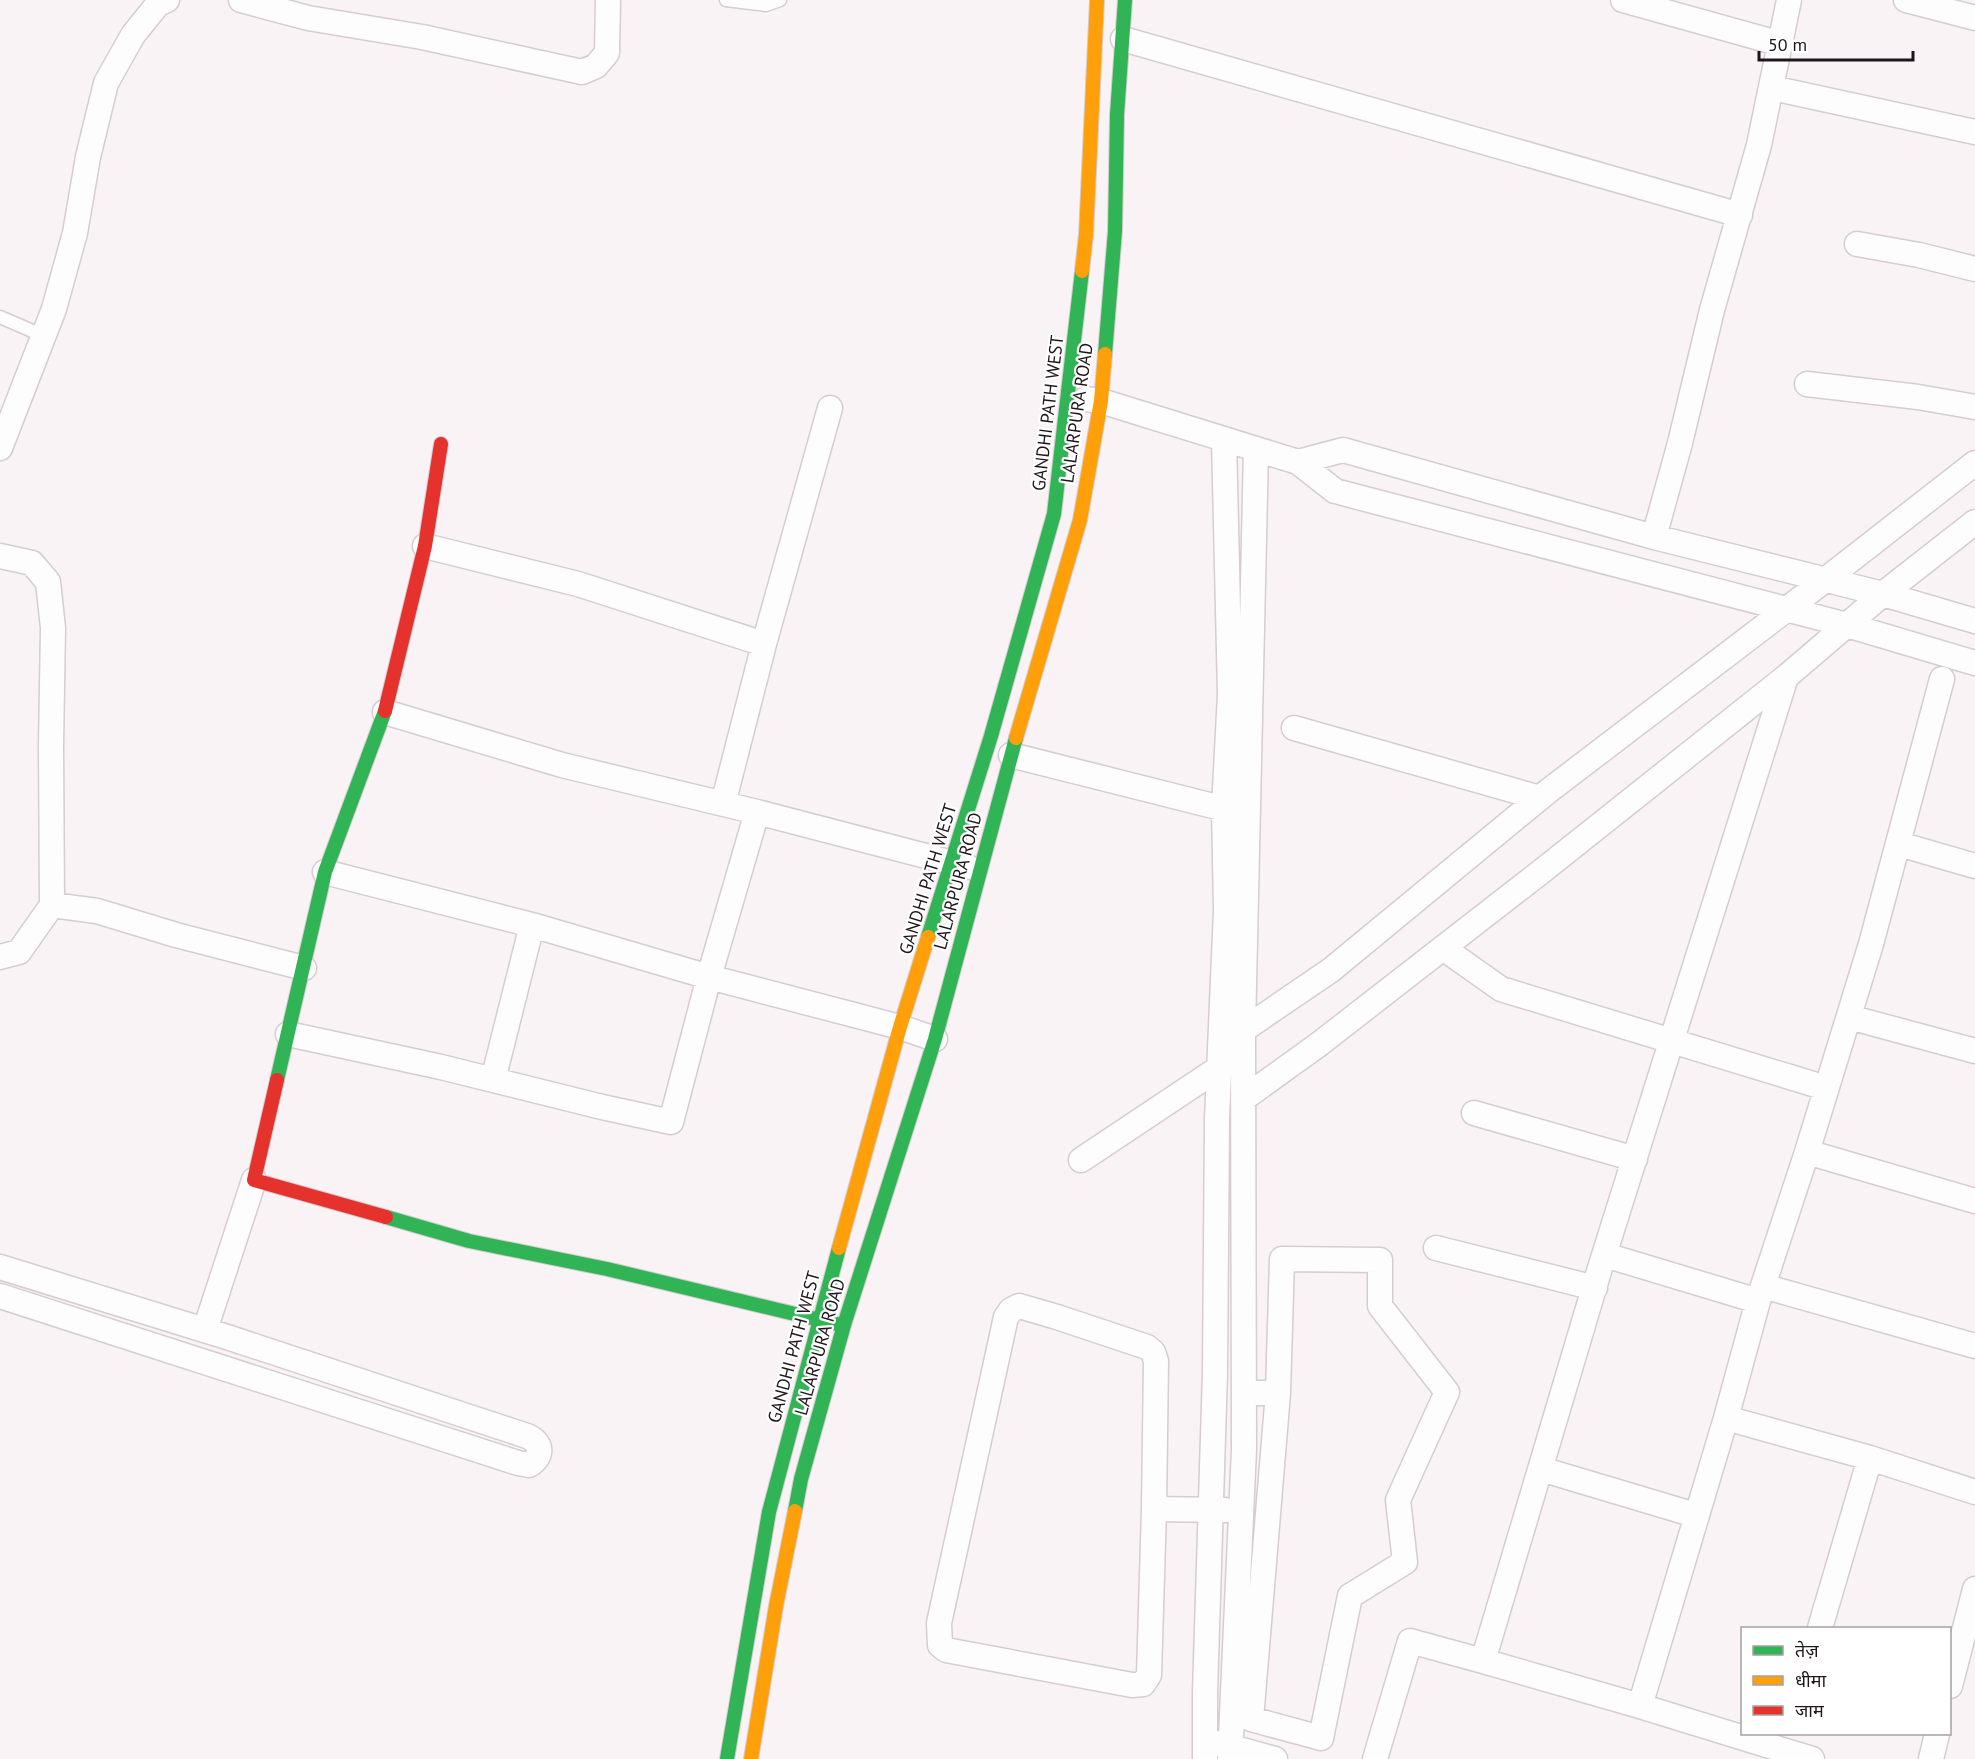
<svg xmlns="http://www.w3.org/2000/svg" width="1975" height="1759" font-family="'PT Sans','Noto Sans Devanagari',sans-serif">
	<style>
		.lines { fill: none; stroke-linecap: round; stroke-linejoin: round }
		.lane-casing { stroke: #d5cdd0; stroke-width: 15 }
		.street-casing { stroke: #d5cdd0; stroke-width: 27 }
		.fast-casing { stroke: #d5cdd0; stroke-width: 16 }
		.slow-casing { stroke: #d5cdd0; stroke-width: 16 }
		.jam-casing { stroke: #d5cdd0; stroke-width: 16 }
		.lane { stroke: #fefdfe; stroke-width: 12 }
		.street { stroke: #fefdfe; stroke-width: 24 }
		.fast { stroke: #30b455; stroke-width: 14 }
		.slow { stroke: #ff9f0a; stroke-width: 14 }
		.jam { stroke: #e5322d; stroke-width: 14 }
		.labels { text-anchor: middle; stroke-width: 4.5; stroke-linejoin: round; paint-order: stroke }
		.street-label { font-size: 18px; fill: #1f151a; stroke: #fff }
	</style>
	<rect width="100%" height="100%" fill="#f9f3f6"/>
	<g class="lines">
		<!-- lane casing -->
		<g class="lane-casing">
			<path id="lane" d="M 726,0 L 766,5 L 780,0
				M 0,317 L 44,336"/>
		</g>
		<!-- street casing -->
		<g class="street-casing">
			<path id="street" d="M 241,0 L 308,18 L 422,37 L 582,72 L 596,66 L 607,53 L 608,0
				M 1623,0 L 1781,44
				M 1906,0 L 1975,18
				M 1123,39 L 1740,215
				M 1772,88 L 1975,132
				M 1857,244 L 1919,255 L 1975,269
				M 1807,384 L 1918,397 L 1975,407
				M 1086,399 L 1101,401 L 1298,462 L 1335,491 L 1847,625 L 1975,663
				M 0,448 L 54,309 L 75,233 L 88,157 L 106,83 L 133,35 L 158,4 L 167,0
				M 1298,462 L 1343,450 L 1654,537 L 1883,594 L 1975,621
				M 1654,537 L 1680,443 L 1712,310 L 1759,145 L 1789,0
				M 425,546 L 578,584 L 764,644
				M 0,556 L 32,563 L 48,582 L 53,628 L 51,745 L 52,905 L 97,911 L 176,935 L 304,968
				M 385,712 L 562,765 L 757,812 L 968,867
				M 1294,728 L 1540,798
				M 1011,755 L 1237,812
				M 723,804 L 764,644 L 830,408
				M 1899,844 L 1975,866
				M 325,872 L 532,925 L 709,977 L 900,1027 L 935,1039
				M 1443,948 L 1501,989 L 1826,1088
				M 0,957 L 19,952 L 52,905
				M 1849,1017 L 1975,1051
				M 1243,1030 L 1331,970 L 1547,792 L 1825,580 L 1975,463
				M 288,1034 L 441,1067 L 602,1107 L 671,1122 L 709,977 L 757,812
				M 493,1080 L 532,925
				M 1243,1099 L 1318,1045 L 1542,871 L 1786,677 L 1883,594 L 1975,522
				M 1474,1113 L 1635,1159
				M 1807,1152 L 1975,1201
				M 1081,1160 L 1228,1062
				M 1436,1248 L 1595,1288
				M 1605,1255 L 1758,1301
				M 0,1267 L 227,1337 L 527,1436 C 542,1442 544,1456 529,1465 L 518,1463 L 0,1296
				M 1763,1286 L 1975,1346
				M 205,1330 L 254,1180
				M 1244,1393 L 1278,1393 L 1282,1259 L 1380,1260 L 1380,1306 L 1447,1392 L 1398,1500 L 1405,1562 L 1350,1596 L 1321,1738 L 1251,1719 L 1278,1393
				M 1726,1418 L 1870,1458 L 1820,1628
				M 1870,1458 L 1975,1492
				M 1541,1469 L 1695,1515
				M 1154,1509 L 1156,1361 L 1153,1352 L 1147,1347 L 1057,1317 L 1019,1306 L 1011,1310 L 1006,1317 L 939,1623 L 940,1645 L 946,1650 L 1132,1685 L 1143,1684 L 1149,1675 L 1154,1509 L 1225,1510
				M 1483,1661 L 1640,1706 L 1726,1418 L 1758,1301 L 1807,1152 L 1871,944 L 1942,679
				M 1950,1686 L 1975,1589
				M 1640,1706 L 1812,1759
				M 1217,1743 L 1275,1759
				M 1205,1759 L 1205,1693 L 1215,1372 L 1217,1119 L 1226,910 L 1224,808 L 1230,694 L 1224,439
				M 1230,1759 L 1244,1449 L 1243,1030 L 1256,449
				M 1375,1759 L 1410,1641 L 1483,1661 L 1600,1268 L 1786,677
				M 1931,1759 L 1937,1734"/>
		</g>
		<!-- fast casing -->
		<g class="fast-casing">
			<path id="fast" d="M 1105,354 L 1115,231 L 1117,115 L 1125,0
				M 928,937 L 991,736 L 1054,514 L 1082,271
				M 277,1080 L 325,872 L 385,711
				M 386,1217 L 469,1241 L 607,1269 L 841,1325
				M 795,1511 L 801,1479 L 844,1325 L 935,1039 L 1016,738
				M 727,1759 L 769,1512 L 839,1248"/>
		</g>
		<!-- slow casing -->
		<g class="slow-casing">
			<path id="slow" d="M 1082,271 L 1086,235 L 1097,0
				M 1016,738 L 1080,520 L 1101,401 L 1105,354
				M 839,1248 L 900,1027 L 928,937
				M 751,1759 L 776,1606 L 795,1511"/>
		</g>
		<!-- jam casing -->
		<g class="jam-casing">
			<path id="jam" d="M 385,711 L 425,546 L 441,444
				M 277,1080 L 254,1180 L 386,1217"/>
		</g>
		<!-- lane -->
		<use href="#lane" class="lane"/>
		<!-- street -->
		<use href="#street" class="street"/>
		<!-- fast -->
		<use href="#fast" class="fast"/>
		<!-- slow -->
		<use href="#slow" class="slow"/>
		<!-- jam -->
		<use href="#jam" class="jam"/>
	</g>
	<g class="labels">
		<!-- street labels -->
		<g class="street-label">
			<text transform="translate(1048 413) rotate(-83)" y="6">GANDHI PATH WEST</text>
			<text transform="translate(1077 413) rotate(-82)" y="6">LALARPURA ROAD</text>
			<text transform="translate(928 879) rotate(-73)" y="6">GANDHI PATH WEST</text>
			<text transform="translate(958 881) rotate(-75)" y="6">LALARPURA ROAD</text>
			<text transform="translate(794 1347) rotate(-75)" y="6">GANDHI PATH WEST</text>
			<text transform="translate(820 1347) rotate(-74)" y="6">LALARPURA ROAD</text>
		</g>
	</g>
	<!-- legend -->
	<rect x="1741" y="1627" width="210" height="108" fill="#ffffff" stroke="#a5a1a3" stroke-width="1.5"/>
	<rect x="1753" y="1646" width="30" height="9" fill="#30b455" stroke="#a5a1a3" stroke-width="1.5"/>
	<text x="1795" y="1657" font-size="18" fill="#1f151a">तेज़</text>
	<rect x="1753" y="1676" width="30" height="9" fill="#ff9f0a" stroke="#a5a1a3" stroke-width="1.5"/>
	<text x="1795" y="1687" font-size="18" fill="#1f151a">धीमा</text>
	<rect x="1753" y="1706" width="30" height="9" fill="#e5322d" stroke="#a5a1a3" stroke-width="1.5"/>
	<text x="1795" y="1717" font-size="18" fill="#1f151a">जाम</text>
	<!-- scale -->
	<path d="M1759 51v9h154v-9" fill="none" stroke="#1f151a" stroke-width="3"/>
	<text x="1768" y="51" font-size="18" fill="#1f151a" stroke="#ffffff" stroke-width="4.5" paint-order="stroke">50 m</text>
</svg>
